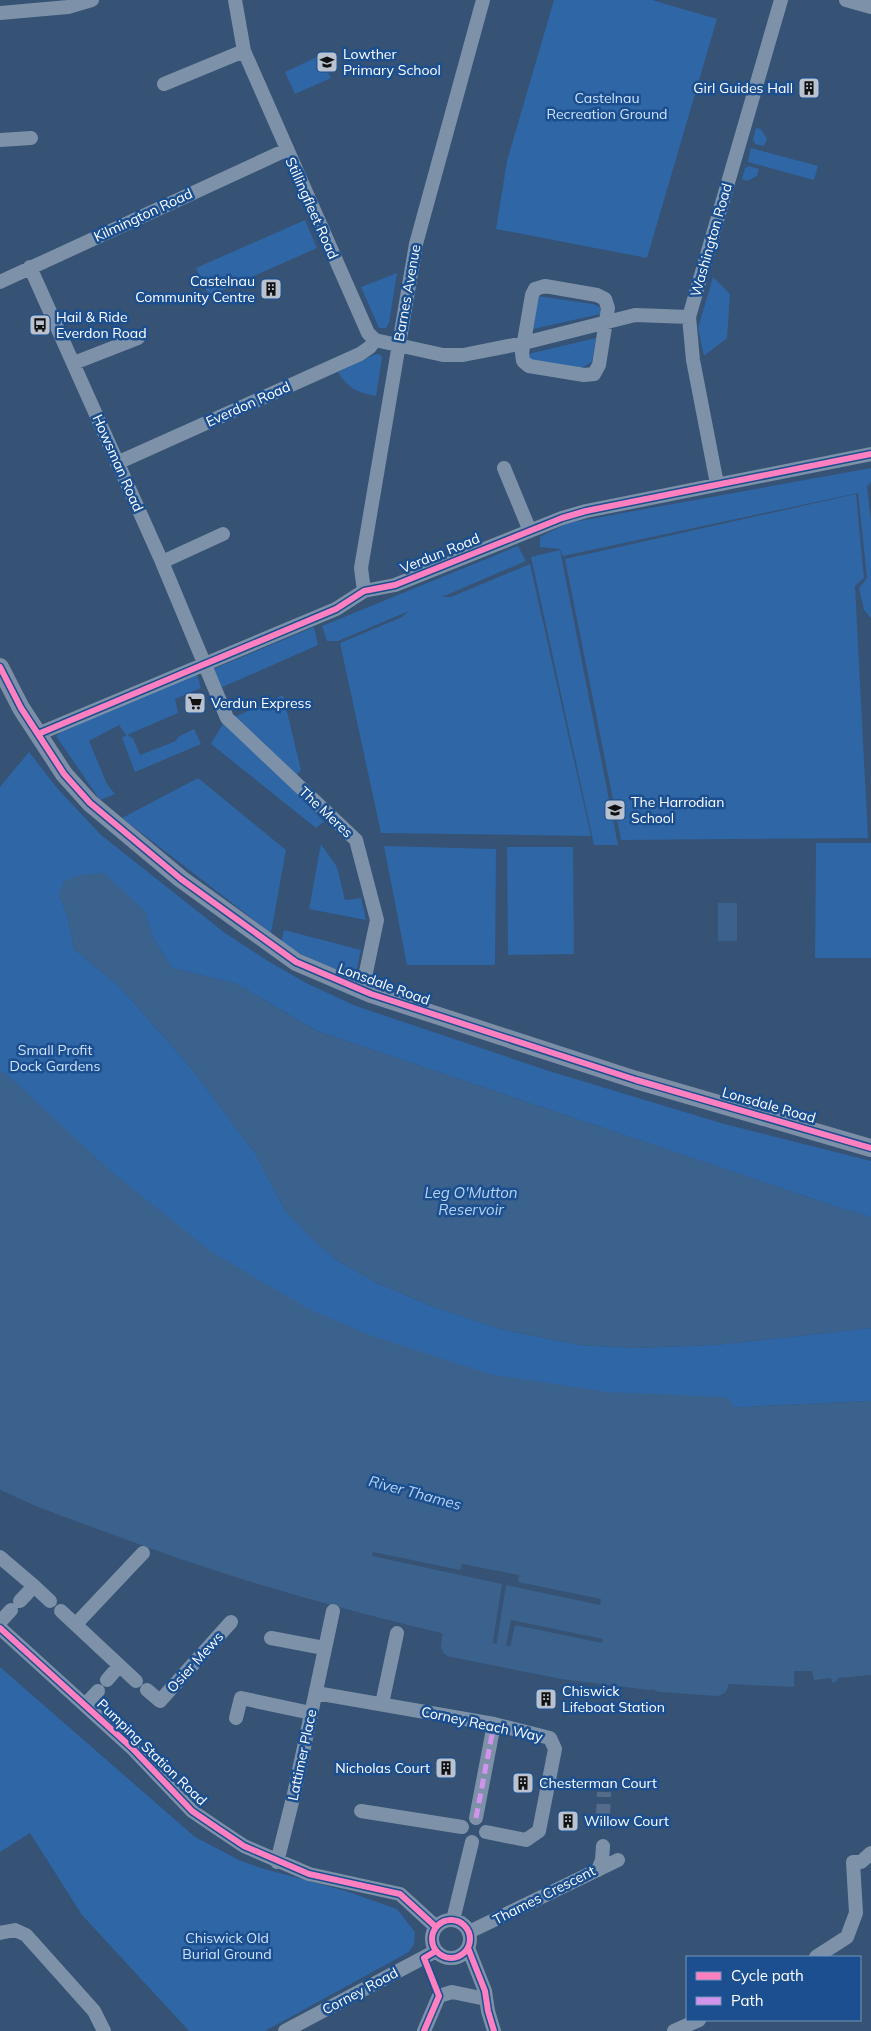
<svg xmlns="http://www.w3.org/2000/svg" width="871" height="2031" font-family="Mulish,sans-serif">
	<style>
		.green { fill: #2f66a5 }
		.water { fill: #3b618d }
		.pier { fill: #365274 }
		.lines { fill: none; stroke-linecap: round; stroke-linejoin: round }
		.river { stroke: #3b618d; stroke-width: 22 }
		.minor-tunnel { stroke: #546c89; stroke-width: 14; stroke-dasharray: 14 7; stroke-linecap: butt }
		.minor { stroke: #7d92a8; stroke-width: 14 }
		.major { stroke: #7d8ea7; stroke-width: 18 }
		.quiet { stroke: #d193ec; stroke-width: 5; stroke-dasharray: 10 5; stroke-linecap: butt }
		.cycleway-casing { stroke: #1b4f8f; stroke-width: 9 }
		.cycleway { stroke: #ff80c0; stroke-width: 6 }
		.labels { text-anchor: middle; stroke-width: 5; stroke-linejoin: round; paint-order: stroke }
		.poi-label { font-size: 14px; fill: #fff; stroke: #1b4f8f; text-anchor: start }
		.park-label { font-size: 14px; fill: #cfe3fa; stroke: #1b4f8f }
		.street-label { font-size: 14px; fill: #fff; stroke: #1b4f8f }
		.water-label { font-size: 15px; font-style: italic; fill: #b5d3f5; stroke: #1b4f8f }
	</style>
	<rect width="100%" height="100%" fill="#365274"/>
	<!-- green -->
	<path class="green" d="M 554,0 L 652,0 L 717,19 L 647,258 L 496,229 L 507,161 Z
		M 319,56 L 331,78 L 295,94 L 285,72 Z
		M 756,128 L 761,129 L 767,139 L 764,146 L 755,144 L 753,139 Z
		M 751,148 L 818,166 L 814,180 L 748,162 Z
		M 749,166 L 759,169 L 757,176 L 747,181 L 742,179 L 745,168 Z
		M 305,220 L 317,248 L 209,296 L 196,268 Z
		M 397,273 L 389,323 L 386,328 L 379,328 L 361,287 Z
		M 713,277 L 730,294 L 727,338 L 704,356 L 698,328 Z
		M 537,296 L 593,304 L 600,307 L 600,314 L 529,330 Z
		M 596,338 L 592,362 L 580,369 L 531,361 L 528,358 L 528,354 Z
		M 376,354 L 381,355 L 382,358 L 376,396 C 359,393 347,388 338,372 Z
		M 871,468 L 871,482 L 867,486 L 871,521 L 871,618 L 864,610 L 859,588 L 867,578 L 858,493 L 563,556 L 560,549 L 540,547 L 540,537 L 568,523 Z
		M 856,494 L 864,578 L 855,586 L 868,838 L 621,840 L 565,559 Z
		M 518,546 L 526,561 L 442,597 L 451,597 L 530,564 L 591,836 L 381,833 L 340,643 L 402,617 L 409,611 L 338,641 L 327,641 L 322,626 Z
		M 560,550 L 618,845 L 594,845 L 531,557 Z
		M 314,627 L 318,645 L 218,689 L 211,670 Z
		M 197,674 L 201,688 L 175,699 L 178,713 L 127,735 L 133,738 L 140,755 L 176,741 L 178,737 L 194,729 L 201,744 L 135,772 L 122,738 L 126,735 L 119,725 L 89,741 L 107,784 L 115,794 L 100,800 L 56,736 L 64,729 Z
		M 283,695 L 301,770 L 289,784 L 324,822 L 316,828 L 211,744 L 224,722 Z
		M 29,752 L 57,788 L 101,835 L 225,933 L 268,961 L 306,983 L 356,1006 L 549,1071 L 721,1123 L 871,1161 L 871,1217 L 846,1210 L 317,1031 L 237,984 L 172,968 L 152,936 L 145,911 L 59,895 L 68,918 L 74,949 L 120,987 L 187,1063 L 255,1153 L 285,1210 L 335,1259 L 375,1282 L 431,1306 L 501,1329 L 580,1345 L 633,1348 L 715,1345 L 871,1328 L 871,1401 L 722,1408 L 606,1403 L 487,1385 L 365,1345 L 304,1319 L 204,1260 L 102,1178 L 0,1083 L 0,787 Z
		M 198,778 L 286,850 L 271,933 L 122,818 Z
		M 816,843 L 871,843 L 871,958 L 815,958 Z
		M 321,844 L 337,867 L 345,900 L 361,898 L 366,920 L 309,909 Z
		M 384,846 L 496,849 L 495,965 L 407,965 Z
		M 507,847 L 573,847 L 574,954 L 508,955 Z
		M 284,930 L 361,950 L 355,977 L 350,978 L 281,944 Z
		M 0,1667 L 195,1837 L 241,1861 L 261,1868 L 346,1891 L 397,1909 L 415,1932 L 414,1944 L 409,1952 L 265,2031 L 189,2031 L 82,1915 L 30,1833 L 0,1852 Z"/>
	<!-- water -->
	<path class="water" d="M 104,873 L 145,911 L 152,936 L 172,968 L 237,984 L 317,1031 L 846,1210 L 871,1217 L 871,1328 L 715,1345 L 633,1348 L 580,1345 L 501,1329 L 431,1306 L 375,1282 L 335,1259 L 310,1237 L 285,1210 L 255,1153 L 187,1063 L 120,987 L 74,949 L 68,918 L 59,895 L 64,881 L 79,875 Z
		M 718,903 L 737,903 L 737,941 L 718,941 Z
		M 0,1083 L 102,1178 L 204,1260 L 304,1319 L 365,1345 L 487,1385 L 606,1403 L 722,1408 L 871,1401 L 871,1675 L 838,1678 L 836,1682 L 832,1683 L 831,1678 L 814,1680 L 812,1671 L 794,1671 L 794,1687 L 661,1681 L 662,1666 L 652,1665 L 650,1679 L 562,1668 L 452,1646 L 455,1625 C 340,1599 227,1566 116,1525 C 77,1510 37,1497 0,1477 Z"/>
	<!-- pier -->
	<path class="pier" d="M 373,1552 L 460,1570 L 462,1564 L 519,1575 L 518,1582 L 601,1599 L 600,1605 L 506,1585 L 495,1654 L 491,1653 L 502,1584 L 372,1556 Z
		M 511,1620 L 603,1639 L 602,1643 L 515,1625 L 508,1657 L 504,1656 Z"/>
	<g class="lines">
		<!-- river -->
		<path class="river" d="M 0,1083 L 102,1178 L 204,1260 L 304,1319 L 365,1345 L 487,1385 L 606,1403 L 722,1408 L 731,1437
			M 0,1477 C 36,1496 75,1509 113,1523 C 225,1566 339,1598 455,1625 L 452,1646 L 562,1668 L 650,1679 L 652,1665 L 663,1666 L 661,1681 L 717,1685 L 717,1658"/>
		<!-- minor-tunnel -->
		<path class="minor-tunnel" d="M 603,1818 L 604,1792"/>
		<!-- minor -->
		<path class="minor" d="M 235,0 L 244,51 L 368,333 L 375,340 L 443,355 L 463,355 L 524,343 L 635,315 L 689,317
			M 846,0 L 871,7
			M 0,13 L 68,7 L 92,0
			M 164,84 L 244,51
			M 0,140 L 31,138
			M 30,267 L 162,562 L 227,718 L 356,840 L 377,920 L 362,991
			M 0,282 L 286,150
			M 545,286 L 597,295 L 605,299 L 608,308 L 599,365 L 594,374 L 584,375 L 529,366 L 523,361 L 522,353 L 532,295 L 535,289 Z
			M 74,363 L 138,338
			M 117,463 L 360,354 L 370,347 L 375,340
			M 504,468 L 530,531
			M 717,484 L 693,360 L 689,317 L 781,0
			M 162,562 L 223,534
			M 364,591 L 361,568 L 416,244 L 483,0
			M 38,734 L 336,609 L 364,591 L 395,585 L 562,518 L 586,511 L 871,454
			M 0,1557 L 34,1586 L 20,1601
			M 34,1586 L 50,1601
			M 61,1611 L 136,1681
			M 0,1622 L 11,1610
			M 76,1624 L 143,1553
			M 0,1628 L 132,1748 L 192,1811 L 217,1828 L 244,1846 L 309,1874 L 400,1894 L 436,1927
			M 271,1638 L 324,1648
			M 107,1680 L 119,1666
			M 147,1690 L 160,1701 L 231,1622
			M 316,1693 L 494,1724 L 550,1738 L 555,1749 L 539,1831 L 526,1840 L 486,1832
			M 382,1704 L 397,1633
			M 85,1705 L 98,1691
			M 236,1718 L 241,1698 L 311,1713
			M 361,1811 L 462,1827
			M 476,1818 L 494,1724
			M 277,1862 L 294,1794 L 333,1611
			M 598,1870 L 602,1860 L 603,1846
			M432 1939a19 19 0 1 1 38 0a19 19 0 1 1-38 0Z
			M 453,1920 L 472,1842
			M 469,1932 L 618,1860
			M 0,1933 L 15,1930 L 26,1935 L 94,2011 L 104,2031
			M 468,1948 L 485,1991 L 488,2011 L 494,2031
			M 816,1957 L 847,1937 L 856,1913 L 853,1862 L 861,1862 L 871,1853
			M 285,2031 L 436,1951
			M 424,2031 L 439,1996 L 452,1992 L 481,1998
			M 674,2031 L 699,2020"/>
		<!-- major -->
		<path class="major" d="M 0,667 L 21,708 L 64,774 L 90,803 L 181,879 L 296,962 L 371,994 L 636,1080 L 871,1148"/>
		<!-- quiet -->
		<path class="quiet" d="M 476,1818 L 494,1724"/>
		<!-- cycleway casing -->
		<g class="cycleway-casing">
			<path id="cycleway" d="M 0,667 L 21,708 L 64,774 L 90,803 L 181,879 L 296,962 L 371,994 L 636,1080 L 871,1148
				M 38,734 L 336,609 L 364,591 L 395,585 L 562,518 L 586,511 L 871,454
				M 0,1628 L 132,1748 L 192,1811 L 217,1828 L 244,1846 L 309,1874 L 400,1894 L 436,1927
				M432 1939a19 19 0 1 1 38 0a19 19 0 1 1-38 0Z
				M 468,1948 L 485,1991 L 488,2011 L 494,2031
				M 424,2031 L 439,1996 L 424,1958 L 436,1951"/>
		</g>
		<!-- cycleway -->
		<use href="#cycleway" class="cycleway"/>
	</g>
	<!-- icons -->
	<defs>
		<g id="school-square" transform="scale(1.125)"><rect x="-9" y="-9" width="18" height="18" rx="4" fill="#b9c2ce" stroke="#1b4f8f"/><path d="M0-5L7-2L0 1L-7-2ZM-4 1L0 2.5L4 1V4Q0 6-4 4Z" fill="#111"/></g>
		<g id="building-square" transform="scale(1.125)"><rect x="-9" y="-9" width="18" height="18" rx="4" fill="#b9c2ce" stroke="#1b4f8f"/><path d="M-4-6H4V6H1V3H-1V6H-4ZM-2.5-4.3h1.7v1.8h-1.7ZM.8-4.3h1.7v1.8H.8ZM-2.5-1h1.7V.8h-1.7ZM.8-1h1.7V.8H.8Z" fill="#111"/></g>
		<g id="bus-square" transform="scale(1.125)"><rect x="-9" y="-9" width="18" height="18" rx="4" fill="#b9c2ce" stroke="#1b4f8f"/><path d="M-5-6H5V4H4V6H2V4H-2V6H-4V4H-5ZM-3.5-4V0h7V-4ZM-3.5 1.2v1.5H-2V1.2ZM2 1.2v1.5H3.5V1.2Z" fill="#111"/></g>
		<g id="supermarket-square" transform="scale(1.125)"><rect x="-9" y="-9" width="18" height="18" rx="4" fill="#b9c2ce" stroke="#1b4f8f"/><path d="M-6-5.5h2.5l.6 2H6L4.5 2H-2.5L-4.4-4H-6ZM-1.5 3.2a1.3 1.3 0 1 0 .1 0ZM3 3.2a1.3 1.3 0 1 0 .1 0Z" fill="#111"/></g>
	</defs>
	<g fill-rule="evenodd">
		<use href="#school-square" x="327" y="62"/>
		<use href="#building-square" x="809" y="88"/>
		<use href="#building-square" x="271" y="289"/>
		<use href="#bus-square" x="40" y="325"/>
		<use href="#supermarket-square" x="195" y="703"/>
		<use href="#school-square" x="615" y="810"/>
		<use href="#building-square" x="546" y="1699"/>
		<use href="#building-square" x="446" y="1768"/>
		<use href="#building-square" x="523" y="1783"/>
		<use href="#building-square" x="568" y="1821"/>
	</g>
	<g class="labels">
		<!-- poi labels -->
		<g class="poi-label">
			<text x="343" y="59">Lowther<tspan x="343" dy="16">Primary School</tspan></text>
			<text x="793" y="93" text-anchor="end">Girl Guides Hall</text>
			<text x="255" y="286" text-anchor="end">Castelnau<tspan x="255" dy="16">Community Centre</tspan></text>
			<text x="56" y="322">Hail &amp; Ride<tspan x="56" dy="16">Everdon Road</tspan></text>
			<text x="211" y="708">Verdun Express</text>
			<text x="631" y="807">The Harrodian<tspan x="631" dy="16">School</tspan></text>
			<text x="562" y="1696">Chiswick<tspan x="562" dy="16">Lifeboat Station</tspan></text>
			<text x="430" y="1773" text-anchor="end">Nicholas Court</text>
			<text x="539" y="1788">Chesterman Court</text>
			<text x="584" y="1826">Willow Court</text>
		</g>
		<!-- park labels -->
		<g class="park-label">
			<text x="607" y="103">Castelnau<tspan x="607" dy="16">Recreation Ground</tspan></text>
			<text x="55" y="1055">Small Profit<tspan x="55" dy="16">Dock Gardens</tspan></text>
			<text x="227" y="1943">Chiswick Old<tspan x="227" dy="16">Burial Ground</tspan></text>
		</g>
		<!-- street labels -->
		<g class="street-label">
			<text transform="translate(312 208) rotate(66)" y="5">Stillingfleet Road</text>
			<text transform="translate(143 215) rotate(-25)" y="5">Kilmington Road</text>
			<text transform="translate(711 240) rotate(-74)" y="5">Washington Road</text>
			<text transform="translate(407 293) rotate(-80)" y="5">Barnes Avenue</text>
			<text transform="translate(248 404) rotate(-24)" y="5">Everdon Road</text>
			<text transform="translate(118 463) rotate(66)" y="5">Howsman Road</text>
			<text transform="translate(440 553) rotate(-22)" y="5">Verdun Road</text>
			<text transform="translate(326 812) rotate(43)" y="5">The Meres</text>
			<text transform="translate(384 984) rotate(20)" y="5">Lonsdale Road</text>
			<text transform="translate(769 1105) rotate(16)" y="5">Lonsdale Road</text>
			<text transform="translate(195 1662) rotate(-48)" y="5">Osier Mews</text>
			<text transform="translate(482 1724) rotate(12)" y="5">Corney Reach Way</text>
			<text transform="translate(152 1752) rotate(44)" y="5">Pumping Station Road</text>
			<text transform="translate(302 1755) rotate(-78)" y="5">Lattimer Place</text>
			<text transform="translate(544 1895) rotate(-27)" y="5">Thames Crescent</text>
			<text transform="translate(360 1991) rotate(-28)" y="5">Corney Road</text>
		</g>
		<!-- water labels -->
		<g class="water-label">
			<text x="471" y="1198">Leg O'Mutton<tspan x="471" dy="17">Reservoir</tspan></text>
			<text transform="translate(415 1493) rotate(15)" y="5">River Thames</text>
		</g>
	</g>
	<!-- legend -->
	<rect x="686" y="1956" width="175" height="65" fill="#1b4f8f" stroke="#7695bc"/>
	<rect x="696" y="1972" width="25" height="8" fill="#ff80c0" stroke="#7695bc"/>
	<text x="731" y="1981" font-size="15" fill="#ffffff">Cycle path</text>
	<rect x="696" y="1997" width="25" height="8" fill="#d193ec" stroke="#7695bc"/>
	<text x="731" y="2006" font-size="15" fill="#ffffff">Path</text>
</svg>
